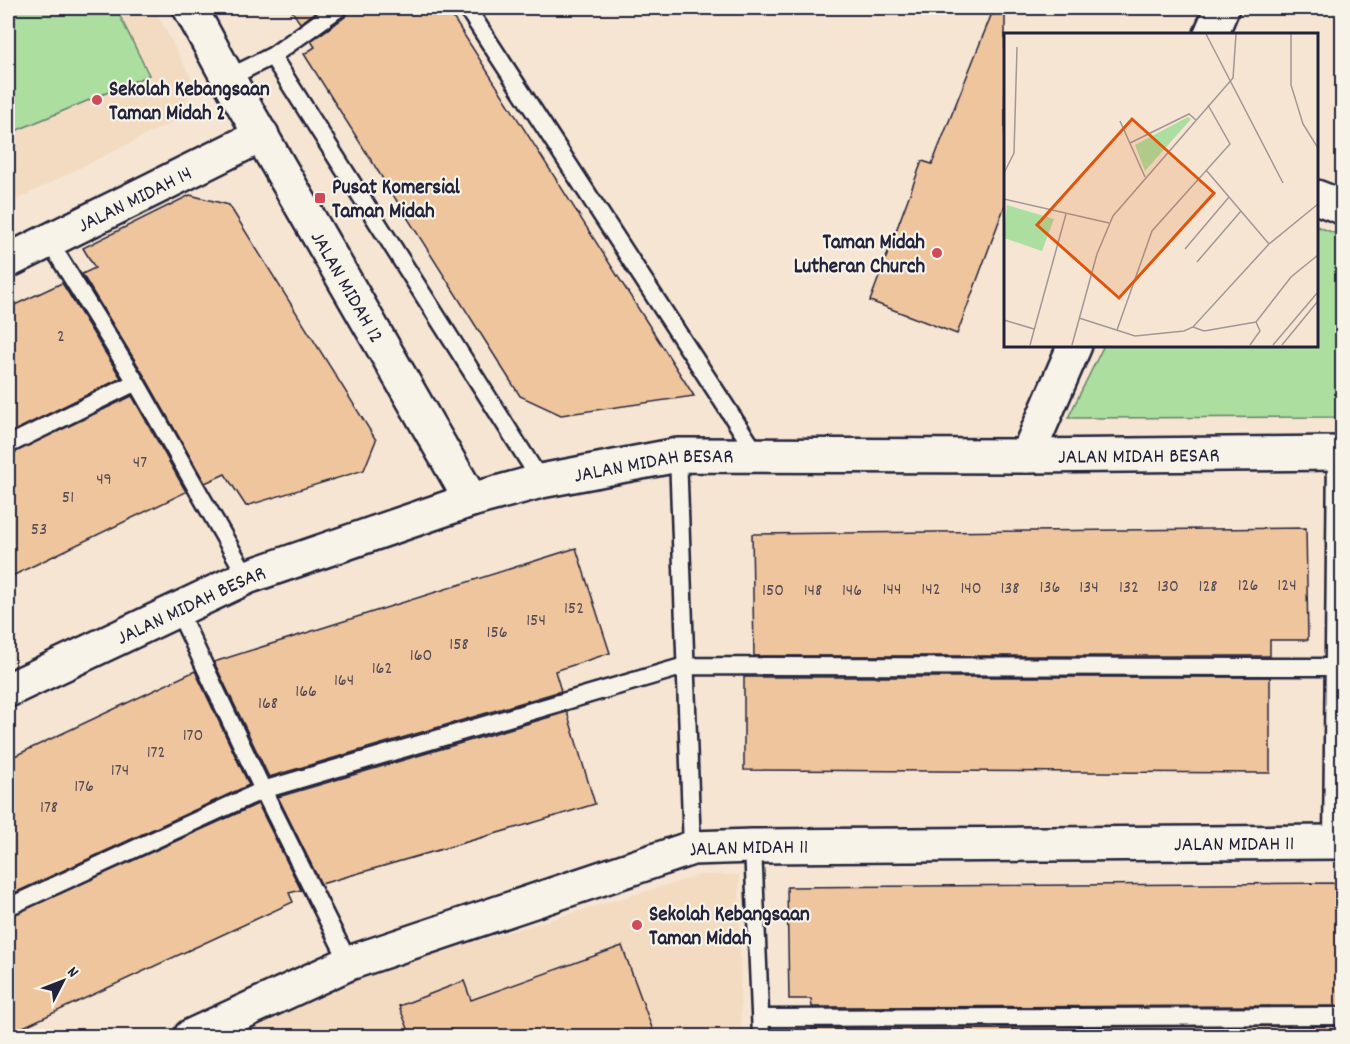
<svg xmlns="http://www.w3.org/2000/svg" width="1350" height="1044" font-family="Dekko,sans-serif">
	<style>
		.built { fill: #f3dbc2 }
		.green { fill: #abde9f; stroke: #66806d; stroke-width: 1.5 }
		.building { fill: #efc59e; stroke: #22223b; stroke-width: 1.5 }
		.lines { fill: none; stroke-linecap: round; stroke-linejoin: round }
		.lane-casing { stroke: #22223b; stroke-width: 21 }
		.street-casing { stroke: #22223b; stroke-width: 38 }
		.secondary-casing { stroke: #22223b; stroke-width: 38 }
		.lane { stroke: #f7f3e8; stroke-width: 16 }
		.street { stroke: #f7f3e8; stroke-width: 33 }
		.secondary { stroke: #f7f3e8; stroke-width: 33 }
		.poi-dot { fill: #d1495b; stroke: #f7f3e8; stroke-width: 2 }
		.labels { text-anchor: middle; stroke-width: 4.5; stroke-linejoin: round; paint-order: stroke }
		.number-label { font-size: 18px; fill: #554b54 }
		.poi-label { font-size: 21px; font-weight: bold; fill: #22223b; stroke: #f7f3e8; text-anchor: start }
		.street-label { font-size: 21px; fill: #22223b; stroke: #f7f3e8 }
		.inset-road { fill: none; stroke: #a19796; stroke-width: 1.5 }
		.view { fill: #de560e; fill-opacity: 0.15; stroke: #de560e; stroke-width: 3 }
		.inset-edge { fill: none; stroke: #22223b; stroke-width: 3 }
	</style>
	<rect width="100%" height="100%" fill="#f5e5d2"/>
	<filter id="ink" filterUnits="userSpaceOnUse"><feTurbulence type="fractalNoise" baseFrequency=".0167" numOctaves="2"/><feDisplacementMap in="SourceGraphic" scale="12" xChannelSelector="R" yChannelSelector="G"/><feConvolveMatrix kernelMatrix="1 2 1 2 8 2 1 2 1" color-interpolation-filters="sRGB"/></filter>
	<g filter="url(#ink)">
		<!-- built -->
		<path class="built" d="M 8,8 L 154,8 L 193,82 L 180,118 L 8,204 Z
			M 701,875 L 739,875 L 741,1036 L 237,1036 L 367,974 Z"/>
		<!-- green -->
		<path class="green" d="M 8,8 L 116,8 L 149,75 L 8,134 Z
			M 1316,226 L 1342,236 L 1342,417 L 1068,418 L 1104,345 L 1316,345 Z"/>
		<!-- building -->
		<path class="building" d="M 290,8 L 322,8 L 300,23 Z
			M 349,8 L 447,8 L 694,396 L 561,415 L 520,396 L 304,54 L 315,47 L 311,41 L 345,17 Z
			M 994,8 L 1005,8 L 1005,205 L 957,334 L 870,301 L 922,161 L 932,164 Z
			M 190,195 L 229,205 L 376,440 L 364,470 L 246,506 L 225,474 L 205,483 L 145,377 L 82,274 L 95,268 L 83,248 Z
			M 62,283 L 121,378 L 8,434 L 8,308 Z
			M 132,396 L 186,492 L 8,578 L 8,455 Z
			M 1306,528 L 1308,640 L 1270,640 L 1270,656 L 754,656 L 752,534 Z
			M 576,548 L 610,653 L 555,671 L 561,691 L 269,777 L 214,662 Z
			M 195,671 L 249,785 L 8,896 L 8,759 Z
			M 744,677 L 1270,677 L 1270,773 L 744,770 Z
			M 567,712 L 595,804 L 539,821 L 321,884 L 278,797 Z
			M 258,804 L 301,890 L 289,893 L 293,902 L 8,1034 L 8,917 Z
			M 1342,883 L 1342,1006 L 812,1007 L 811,999 L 789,999 L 787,887 Z
			M 622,946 L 655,1036 L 411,1036 L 399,1006 L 464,981 L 471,1000 Z
			M 1342,1026 L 1342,1036 L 812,1036 L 812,1028 Z"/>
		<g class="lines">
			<!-- lane casing -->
			<g class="lane-casing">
				<path id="lane" d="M 467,8 L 758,456
					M 272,56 L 541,481
					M 228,78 L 272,56 L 339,8
					M 49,241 L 136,382 L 247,577
					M 8,445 L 136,382
					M 678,455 L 692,848
					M 177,608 L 263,790 L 349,963
					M 1332,842 L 1336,453
					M 753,846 L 761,1036
					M 8,907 L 263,790 L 685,666 L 1342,667
					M 761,1018 L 1342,1016"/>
			</g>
			<!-- street casing -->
			<g class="street-casing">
				<g id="street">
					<path id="s1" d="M 190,8 L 228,78 L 471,500"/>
					<path d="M 1211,34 L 1222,8"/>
					<path d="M 1316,197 L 1342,207"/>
					<path id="s2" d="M 8,261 L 262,135"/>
					<path d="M 1027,456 L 1075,345"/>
					<path id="s3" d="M 191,1036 L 349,963 L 692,848 L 753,846 L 1342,842"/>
				</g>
			</g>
			<!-- secondary casing -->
			<g class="secondary-casing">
				<g id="secondary">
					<path id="s4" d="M 8,690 L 247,577 L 471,500 L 541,481 L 678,455 L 1027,456 L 1342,453"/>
				</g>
			</g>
			<!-- lane -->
			<use href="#lane" class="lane"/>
			<!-- street -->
			<use href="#street" class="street"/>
			<!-- secondary -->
			<use href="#secondary" class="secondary"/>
		</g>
	</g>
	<!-- markers -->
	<g class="poi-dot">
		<circle cx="97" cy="100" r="6"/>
		<rect x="314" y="192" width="12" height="12" rx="3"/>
		<circle cx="937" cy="253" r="6"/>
		<circle cx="637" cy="925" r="6"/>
	</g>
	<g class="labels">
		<!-- number labels -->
		<g class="number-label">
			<text x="61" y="341">2</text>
			<text x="140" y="467">47</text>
			<text x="104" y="484">49</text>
			<text x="68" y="502">51</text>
			<text x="39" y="534">53</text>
			<text x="1248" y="590">126</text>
			<text x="1287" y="590">124</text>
			<text x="1168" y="591">130</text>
			<text x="1208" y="591">128</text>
			<text x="1050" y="592">136</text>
			<text x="1089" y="592">134</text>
			<text x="1129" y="592">132</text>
			<text x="971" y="593">140</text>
			<text x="1010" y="593">138</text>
			<text x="892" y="594">144</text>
			<text x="931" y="594">142</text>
			<text x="773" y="595">150</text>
			<text x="813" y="595">148</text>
			<text x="852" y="595">146</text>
			<text x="574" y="613">152</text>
			<text x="536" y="625">154</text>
			<text x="497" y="637">156</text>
			<text x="459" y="649">158</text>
			<text x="421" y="660">160</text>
			<text x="382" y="673">162</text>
			<text x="344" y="685">164</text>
			<text x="306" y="696">166</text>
			<text x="268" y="708">168</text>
			<text x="193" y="740">170</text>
			<text x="156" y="757">172</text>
			<text x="120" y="775">174</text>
			<text x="84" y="791">176</text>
			<text x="49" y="812">178</text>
		</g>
		<!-- poi labels -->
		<g class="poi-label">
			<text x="109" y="95">Sekolah Kebangsaan<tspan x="109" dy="24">Taman Midah 2</tspan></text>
			<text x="332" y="193">Pusat Komersial<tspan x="332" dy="24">Taman Midah</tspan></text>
			<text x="925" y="248" text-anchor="end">Taman Midah<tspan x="925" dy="24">Lutheran Church</tspan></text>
			<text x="649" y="920">Sekolah Kebangsaan<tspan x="649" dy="24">Taman Midah</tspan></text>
		</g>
		<!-- street labels -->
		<g class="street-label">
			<text dy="7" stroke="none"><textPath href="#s2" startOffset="141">JALAN MIDAH 14</textPath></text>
			<text dy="7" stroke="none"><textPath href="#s1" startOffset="320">JALAN MIDAH 12</textPath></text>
			<text dy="7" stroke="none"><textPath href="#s4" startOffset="1174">JALAN MIDAH BESAR</textPath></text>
			<text dy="7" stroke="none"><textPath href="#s4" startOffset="688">JALAN MIDAH BESAR</textPath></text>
			<text dy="7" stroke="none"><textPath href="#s4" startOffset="202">JALAN MIDAH BESAR</textPath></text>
			<text dy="7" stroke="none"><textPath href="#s3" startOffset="1078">JALAN MIDAH 11</textPath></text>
			<text dy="7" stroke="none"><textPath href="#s3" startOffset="592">JALAN MIDAH 11</textPath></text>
		</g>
	</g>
	<!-- overview -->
	<g transform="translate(1004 33)">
		<rect width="314" height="314" fill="#f5e5d2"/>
		<path d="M 184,84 L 187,86 L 141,138 L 131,112 ZM 3,172 L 50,186 L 38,218 L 0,205 Z" fill="#abde9f"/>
		<path class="inset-road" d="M 202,1 L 279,150M 287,1 L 287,52 L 299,91 L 314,115M 116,88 L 141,144M 126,110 L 185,81 L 192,87M 202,137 L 265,211M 0,140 L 10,120 L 13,14M 0,166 L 105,190M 181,216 L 225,164M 193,229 L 237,178M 75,285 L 131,303 L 180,298 L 189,294 L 265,211 L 314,171M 0,287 L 30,296M 189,294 L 200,298 L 252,289 L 287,244 L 314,222M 113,297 L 148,198 L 226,111 L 204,72M 26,312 L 62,181M 68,312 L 93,221 L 109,183 L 229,45 L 232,1M 246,312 L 256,298 L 252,289M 269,312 L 314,259M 278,312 L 314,268"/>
		<path class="view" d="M 128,86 L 210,160 L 115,265 L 33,192 Z"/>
		<rect width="314" height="314" class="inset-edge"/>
	</g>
	<!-- margin -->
	<rect width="1350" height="1044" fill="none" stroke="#f7f3e8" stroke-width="30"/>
	<rect x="15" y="15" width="1320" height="1014" fill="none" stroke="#22223b" stroke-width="2" filter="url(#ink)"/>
	<!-- north arrow -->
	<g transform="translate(63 981) rotate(48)" stroke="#f7f3e8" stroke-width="4.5" paint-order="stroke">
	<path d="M0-4.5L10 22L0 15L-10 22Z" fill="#22223b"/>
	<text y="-9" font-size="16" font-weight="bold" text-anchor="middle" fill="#22223b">N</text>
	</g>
</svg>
